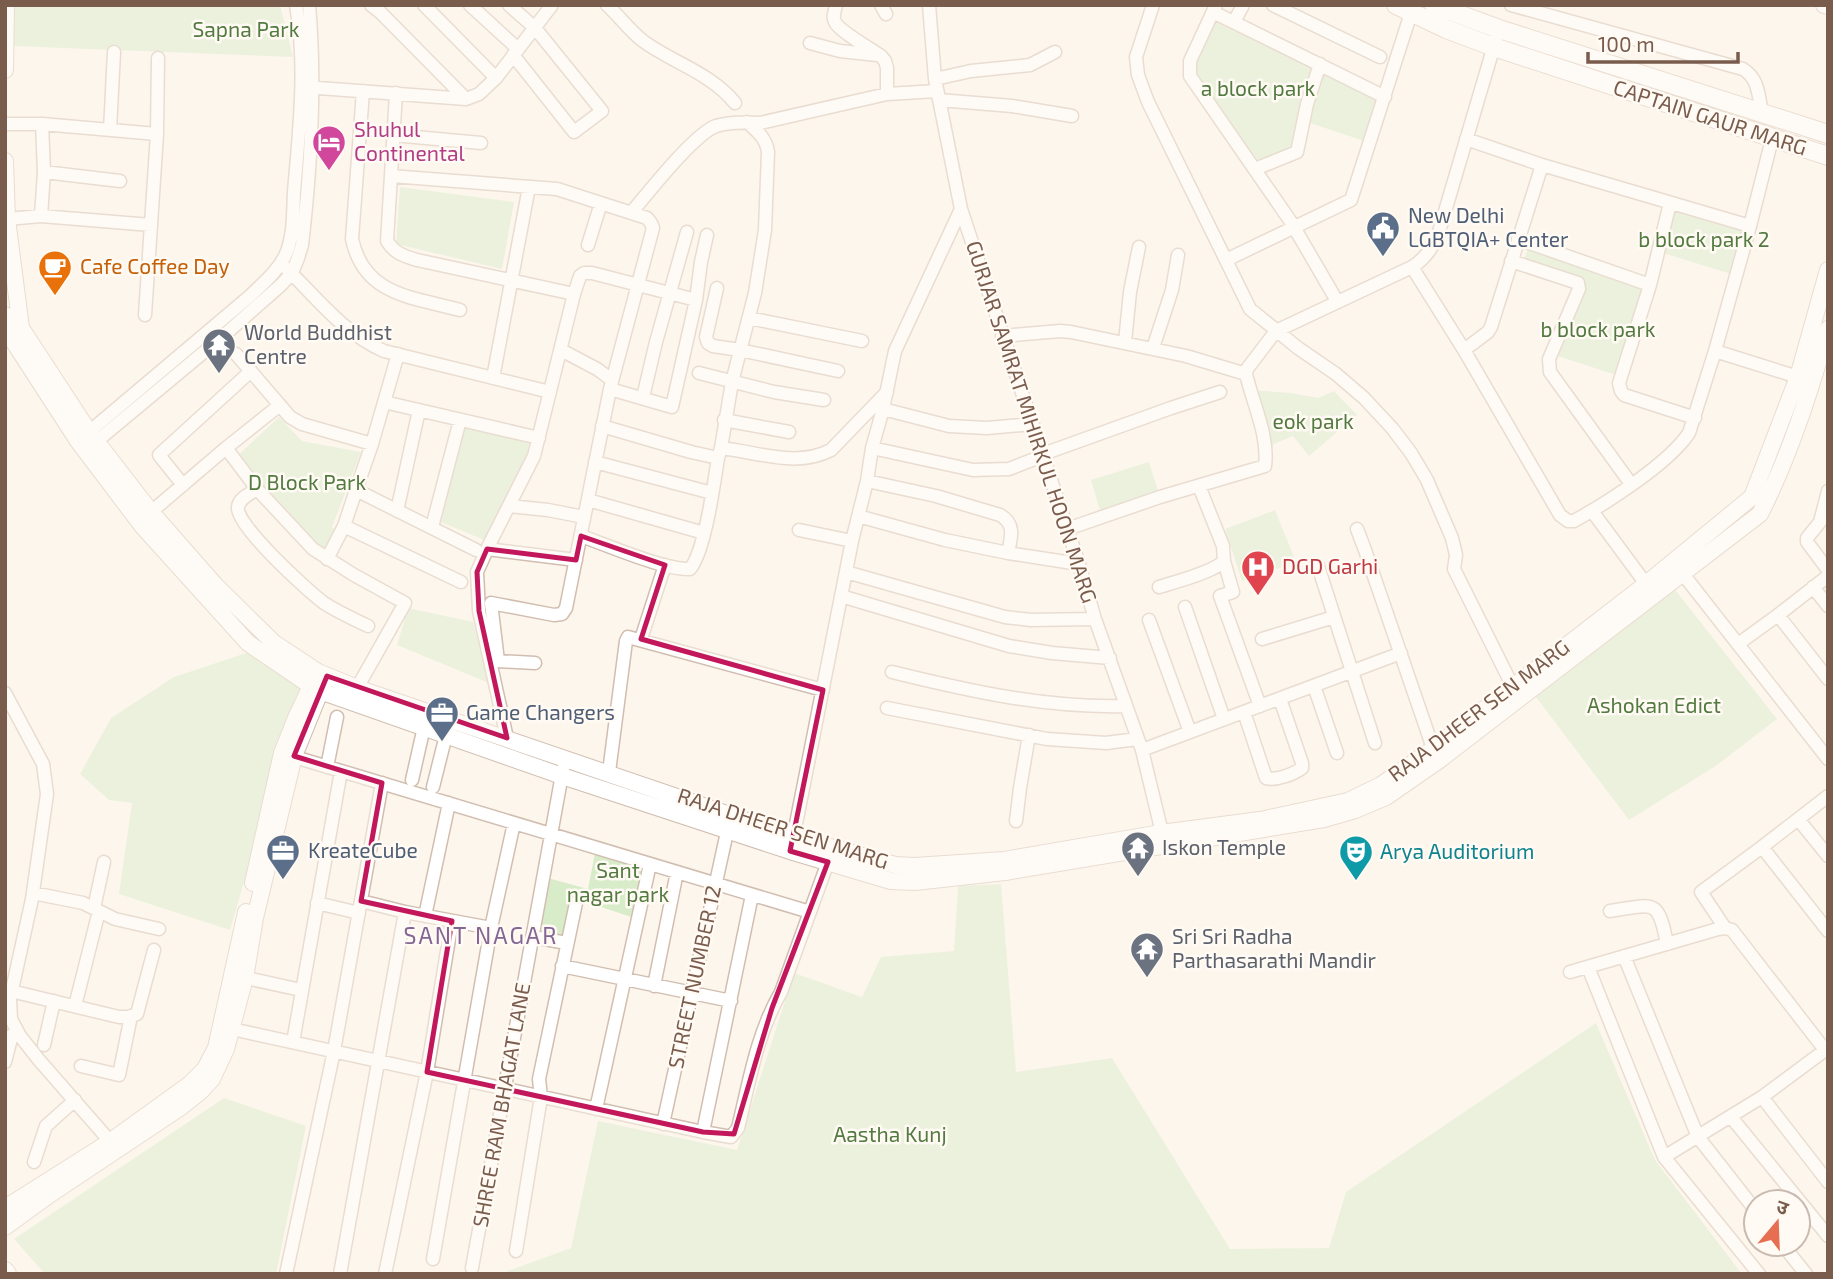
<svg xmlns="http://www.w3.org/2000/svg" width="1833" height="1279" font-family="'Exo 2','Noto Sans Devanagari',sans-serif">
	<style>
		.green { fill: #d8ecc9 }
		.lines { fill: none; stroke-linecap: round; stroke-linejoin: round }
		.minor-casing { stroke: #d1beb0; stroke-width: 15 }
		.tertiary-casing { stroke: #d1beb0; stroke-width: 18 }
		.secondary-casing { stroke: #d6c0b0; stroke-width: 20 }
		.minor { stroke: #fff; stroke-width: 12 }
		.tertiary { stroke: #fff; stroke-width: 16 }
		.secondary { stroke: #fff; stroke-width: 18 }
		.marked { fill: none; stroke: #c2185b; stroke-width: 5; stroke-linejoin: round }
		.labels { text-anchor: middle; stroke-width: 5; stroke-linejoin: round; paint-order: stroke }
		.park-label { font-size: 21px; fill: #537a41; stroke: #fffaf3 }
		.street-label { font-size: 21px; fill: #7a5c4d; stroke: #fffaf3 }
		.hotel-label { font-size: 21px; fill: #b23c85; stroke: #fffaf3; text-anchor: start }
		.service-label { font-size: 21px; fill: #4e5e75; stroke: #fffaf3; text-anchor: start }
		.food-label { font-size: 21px; fill: #c56008; stroke: #fffaf3; text-anchor: start }
		.worship-label { font-size: 21px; fill: #5b616d; stroke: #fffaf3; text-anchor: start }
		.health-label { font-size: 21px; fill: #be3a42; stroke: #fffaf3; text-anchor: start }
		.culture-label { font-size: 21px; fill: #0d838f; stroke: #fffaf3; text-anchor: start }
		.neighbourhood-label { font-size: 23px; letter-spacing: 2px; fill: #846695; stroke: #fffaf3 }
	</style>
	<rect width="100%" height="100%" fill="#fdf6ec"/>
	<!-- green -->
	<path class="green" d="M 12,5 L 280,5 L 293,57 L 12,46 Z
		M 1213,12 L 1385,97 L 1370,143 L 1304,121 L 1297,152 L 1255,169 L 1190,76 Z
		M 400,187 L 514,202 L 502,269 L 396,244 Z
		M 1675,206 L 1745,228 L 1731,274 L 1663,253 Z
		M 1531,241 L 1648,280 L 1622,377 L 1552,354 L 1577,283 L 1522,265 Z
		M 1250,390 L 1291,393 L 1318,398 L 1334,391 L 1357,415 L 1309,456 L 1293,436 L 1265,448 Z
		M 279,417 L 302,441 L 361,452 L 332,527 L 341,535 L 335,555 L 318,548 L 234,459 Z
		M 464,426 L 529,441 L 528,453 L 484,540 L 441,522 Z
		M 1149,462 L 1160,497 L 1102,517 L 1091,480 Z
		M 1275,510 L 1296,562 L 1242,581 L 1225,529 Z
		M 1672,586 L 1777,719 L 1717,765 L 1629,820 L 1533,693 Z
		M 408,608 L 473,622 L 489,683 L 397,645 Z
		M 264,647 L 306,669 L 230,930 L 119,894 L 132,803 L 109,800 L 80,774 L 111,718 L 174,677 Z
		M 596,848 L 650,864 L 638,919 L 576,899 L 564,942 L 533,937 L 544,877 L 588,889 Z
		M 1001,884 L 1016,1072 L 1112,1058 L 1230,1249 L 1329,1248 L 1346,1192 L 1596,1023 L 1655,1160 L 1742,1274 L 500,1274 L 571,1248 L 598,1121 L 737,1150 L 794,973 L 862,997 L 881,957 L 954,951 L 958,886 Z
		M 224,1098 L 306,1126 L 276,1274 L 45,1274 L 14,1239 Z"/>
	<g class="lines">
		<!-- minor casing -->
		<g class="minor-casing">
			<path id="minor" d="M 371,5 L 380,12 L 466,99
				M 424,5 L 496,78
				M 470,5 L 518,49
				M 509,5 L 535,28 L 602,111 L 574,132 L 513,55
				M 607,5 C 619,16 630,31 643,41 C 673,63 711,73 735,103
				M 836,5 C 835,11 832,17 835,22 C 839,31 871,49 881,56 L 885,61 L 887,68 L 887,94
				M 881,5 L 886,14
				M 929,5 L 935,79 L 961,209 L 1079,564 L 1095,619 L 1142,750 L 1164,841
				M 1153,5 L 1136,57 L 1138,75 L 1148,102 L 1250,309 L 1298,348 L 1336,374 L 1364,398 L 1392,428 L 1411,453 L 1427,480 L 1452,538 L 1456,555 L 1454,569 L 1513,687
				M 1216,5 L 1190,61 L 1190,76 L 1291,222 L 1337,301
				M 1273,5 L 1380,57
				M 1511,5 L 1743,69 C 1759,79 1758,95 1762,112
				M 1213,12 L 1385,97
				M 1234,22 L 1243,5
				M 810,43 L 840,51 L 877,55
				M 935,79 L 971,71 L 1030,65 L 1055,52
				M 305,87 L 466,99 L 479,94 L 496,78 L 552,5
				M 363,91 L 352,239 C 364,296 413,297 460,310
				M 396,93 L 387,241 C 394,253 404,256 417,260 L 574,294
				M 939,100 L 1012,106 L 1072,116
				M 5,124 L 42,124 L 157,134 L 158,58
				M 110,130 L 114,52
				M 393,135 L 481,143
				M 1466,139 L 1542,165 L 1750,226
				M 1255,169 L 1297,152 L 1307,104 L 1320,64
				M 44,172 L 120,181
				M 391,176 L 557,189 L 647,218 L 651,223 L 653,228 L 610,389 L 566,608 L 562,614 L 554,615 L 491,603 L 498,661 L 535,663
				M 1670,203 L 1650,285 L 1619,383 L 1621,391 L 1624,395 L 1695,418
				M 631,213 C 648,193 694,134 716,126 C 729,122 746,122 760,123 L 887,94 L 937,91
				M 41,216 L 151,225
				M 7,219 L 41,216 L 44,172 L 42,124
				M 1518,239 L 1650,285
				M 588,245 L 601,203
				M 1226,260 L 1351,200 L 1411,13
				M 1511,261 L 1578,283 L 1579,289 L 1549,359 L 1550,372 L 1631,484
				M 1412,267 L 1464,350 L 1560,515 L 1568,521 L 1574,521 C 1608,502 1668,464 1689,433 L 1715,351 L 1750,226 L 1772,139
				M 286,268 C 317,298 343,333 384,351 L 550,392
				M 717,288 L 706,337 L 708,343 L 713,346 L 740,350 L 838,371
				M 145,315 L 157,134
				M 749,318 L 862,341
				M 1002,336 L 1060,331 L 1071,332 L 1186,356 L 1246,374
				M 1125,342 L 1130,292 L 1139,247
				M 1153,348 L 1172,290 L 1178,255
				M 561,350 L 597,369 L 612,380
				M 1464,350 L 1488,332 L 1491,327 L 1542,165
				M 1715,351 L 1798,377
				M 236,354 L 290,417 L 302,424 L 372,444
				M 398,354 L 372,444 L 356,490 L 476,550
				M 699,373 L 774,392 L 824,400
				M 493,378 L 529,187
				M 610,389 L 672,407 L 696,300 L 701,262 L 707,235
				M 643,397 L 656,342 L 687,232
				M 384,402 L 539,438
				M 883,409 L 949,426 L 987,428 L 1033,424
				M 724,420 L 789,432
				M 602,426 L 691,452 L 718,458 L 721,448 C 758,452 796,468 831,450 L 887,392
				M 83,437 L 250,296 C 263,283 277,272 285,256 C 294,237 293,212 294,192 C 299,131 307,67 296,5
				M 91,446 L 222,337 L 281,285 L 292,273 L 298,258 L 302,245 C 311,167 316,83 309,5
				M 226,448 L 257,489 L 313,549 L 354,575 L 405,603 L 357,688
				M 721,448 L 732,382 L 755,293 L 765,230 L 768,152 C 766,138 757,131 747,122
				M 872,448 L 973,470 L 1009,469 L 1042,456 L 1043,454 L 1171,408 L 1220,392
				M 595,462 L 712,493
				M 867,481 L 936,496 L 1000,515 C 1016,524 1011,538 1008,553
				M 183,485 L 159,455 L 251,371
				M 257,489 C 250,494 239,498 238,507 C 234,524 309,592 324,603 C 338,612 353,619 368,626
				M 356,490 L 344,526 L 461,582
				M 1828,491 L 1820,522 L 1807,538 L 1807,542 L 1828,570
				M 588,500 L 704,533
				M 509,506 L 548,510 L 584,517
				M 397,511 L 419,410
				M 1592,511 L 1646,584
				M 151,512 L 226,448 L 280,405
				M 858,516 L 945,540 L 1008,553 L 1079,564
				M 432,527 L 460,420
				M 1067,529 L 1160,497 L 1265,466 C 1269,436 1253,404 1246,374 L 1247,369 L 1276,331 L 1412,267 C 1425,259 1432,249 1438,235 L 1496,39
				M 1357,529 L 1365,550 L 1435,754
				M 799,530 L 852,541
				M 581,536 C 607,545 664,570 690,569 C 705,551 714,484 718,458
				M 487,549 L 576,560
				M 327,559 L 344,526
				M 1224,561 L 1233,592 L 1220,596 L 1260,706
				M 1318,566 L 1375,743
				M 1679,569 L 1828,759
				M 846,572 L 1005,617 L 1031,620 L 1095,619
				M 1159,587 C 1175,582 1214,572 1224,561 L 1223,546 L 1199,486
				M 1813,587 L 1828,606
				M 841,596 L 1009,646 L 1052,653 L 1110,658
				M 1185,607 L 1224,719
				M 1778,615 L 1828,679
				M 1149,620 L 1190,732
				M 641,639 L 665,565
				M 1262,639 L 1334,617
				M 1738,644 L 1778,615 L 1828,576
				M 892,672 C 969,691 1045,708 1125,706
				M 1314,686 L 1337,753
				M 5,693 L 43,764 L 47,794 L 32,899 L 10,999 L 11,1019 L 20,1036 L 39,1060 L 115,1147
				M 887,708 L 1047,739 L 1106,743 L 1137,739
				M 1244,712 L 1266,778 C 1276,781 1294,774 1302,768 L 1302,763 L 1280,699
				M 507,738 L 479,611 L 477,572 L 489,545 L 534,456 L 574,294 L 580,276 L 584,273 L 592,273 L 696,300
				M 1142,750 L 1401,653
				M 288,755 L 810,912
				M 327,767 L 337,717
				M 609,772 L 626,641 L 628,637 L 823,690
				M 412,780 L 424,727
				M 433,787 L 446,735
				M 1798,819 L 1828,856
				M 1016,821 L 1020,788 L 1029,735
				M 792,844 L 852,541 L 867,481 L 872,448 L 883,409 L 895,351 L 961,209
				M 1762,847 L 1828,931
				M 33,893 L 83,903 L 115,919 L 159,929
				M 361,901 L 405,912 L 491,928
				M 317,903 L 359,913
				M 94,908 L 104,862
				M 1610,911 C 1653,905 1658,896 1667,944
				M 425,916 L 449,803
				M 1725,928 L 1701,892 L 1762,847 L 1828,796
				M 533,937 L 567,943
				M 1624,956 L 1698,1137 L 1756,1211
				M 562,966 L 731,1001
				M 1588,967 L 1664,1157 L 1759,1274
				M 1570,972 L 1718,929 L 1725,928 L 1732,930 L 1825,1050
				M 237,976 L 301,990
				M 654,986 L 677,872
				M 11,991 L 119,1017 L 128,1017 L 137,1014 L 154,950
				M 75,1006 L 99,911
				M 241,1031 L 703,1132 L 731,1137 L 738,1128 C 749,1083 757,1033 781,992 L 828,862
				M 293,1042 L 341,771
				M 44,1045 L 54,1001
				M 5,1062 L 12,1035
				M 81,1066 L 119,1075 L 131,1016
				M 1762,1097 L 1828,1182
				M 596,1109 L 650,864
				M 1731,1117 L 1828,1236
				M 663,1124 L 729,823
				M 703,1132 L 752,895
				M 1664,1157 L 1762,1097 L 1828,1048
				M 34,1162 L 46,1126 L 75,1100
				M 1782,1244 L 1806,1274
				M 516,1251 L 541,1097 L 539,1079 L 576,903
				M 433,1259 L 491,928 L 514,823
				M 472,1268 L 563,769
				M 286,1274 L 334,1051 L 382,783
				M 340,1274 L 405,912
				M 385,1274 L 427,1072 L 452,921"/>
		</g>
		<!-- tertiary casing -->
		<g class="tertiary-casing">
			<path id="tertiary" d="M 1824,5 L 1828,6
				M 5,70 L 6,5
				M 5,161 L 7,219 L 21,328 L 89,432 L 151,512 L 216,586 L 274,643 L 318,672 L 357,688 L 794,837 L 895,865 L 915,866 L 1004,860 L 1161,833 L 1260,820 L 1348,801 L 1381,785 L 1433,749 L 1646,584 L 1752,497 L 1798,377 L 1828,270
				M 5,315 L 8,333 L 78,441 L 143,527 L 248,643 L 311,686 L 320,691 L 562,776 L 790,851 L 891,881 L 915,882 L 1005,872 L 1324,819 L 1355,810 L 1386,797 L 1438,761 L 1760,514 C 1790,455 1810,391 1828,329
				M 253,883 L 282,753 L 296,718 L 312,684
				M 5,1208 L 111,1141 L 190,1084 L 205,1069 L 216,1048 L 246,912
				M 5,1227 L 49,1195 L 181,1107 L 200,1092 L 212,1079 L 226,1049 L 245,978 L 255,918 L 294,756 L 324,682"/>
		</g>
		<!-- secondary casing -->
		<g class="secondary-casing">
			<path id="secondary" d="M 1396,5 L 1446,29 L 1494,47 L 1828,156
				M 1434,5 L 1499,29 L 1828,134
				M 5,1271 L 7,1274"/>
		</g>
		<!-- minor -->
		<use href="#minor" class="minor"/>
		<!-- tertiary -->
		<use href="#tertiary" class="tertiary"/>
		<!-- secondary -->
		<use href="#secondary" class="secondary"/>
	</g>
	<!-- marked area -->
	<path d="M0 0H1833V1279H0ZM 581,536 L 665,565 L 641,639 L 823,690 L 790,851 L 828,862 L 772,1008 L 734,1134 L 703,1132 L 427,1072 L 452,921 L 361,901 L 382,783 L 294,756 L 327,676 L 507,738 L 479,611 L 477,572 L 487,549 L 576,560 Z" fill="#fdf6ec" fill-opacity=".55" fill-rule="evenodd"/>
	<path class="marked" d="M 581,536 L 665,565 L 641,639 L 823,690 L 790,851 L 828,862 L 772,1008 L 734,1134 L 703,1132 L 427,1072 L 452,921 L 361,901 L 382,783 L 294,756 L 327,676 L 507,738 L 479,611 L 477,572 L 487,549 L 576,560 Z"/>
	<!-- icons -->
	<defs>
		<g id="hotel-pin" transform="scale(1.75)"><path d="M0 17L-7.5 6A9.5 9.5 0 1 1 7.5 6Z" fill="#d1479c" stroke="#fffaf3"/><path d="M-6-4.5h1.5V1H6V5H4.5V3h-9V5H-6ZM-4 0a1.8 1.8 0 1 1 3.6 0ZM.5 0V-2.5h3Q6-2.5 6 0Z" fill="#fff"/></g>
		<g id="civic-pin" transform="scale(1.75)"><path d="M0 17L-7.5 6A9.5 9.5 0 1 1 7.5 6Z" fill="#5c6f8a" stroke="#fffaf3"/><path d="M-.6-6.5H3V-4.5H.6V-3L4-1V1h2V6H-6V1h2V-1L-.6-3ZM-1.2 2.5V6h2.4V2.5Z" fill="#fff"/></g>
		<g id="cafe-pin" transform="scale(1.75)"><path d="M0 17L-7.5 6A9.5 9.5 0 1 1 7.5 6Z" fill="#e8710a" stroke="#fffaf3"/><path d="M-5.5-4.5H6V0H3Q3 3.5 0 3.5H-2.5Q-5.5 3.5-5.5 0ZM3-3.2v2h1.7v-2ZM-6 4.5H4V6H-6Z" fill="#fff"/></g>
		<g id="temple-pin" transform="scale(1.75)"><path d="M0 17L-7.5 6A9.5 9.5 0 1 1 7.5 6Z" fill="#6b7280" stroke="#fffaf3"/><path d="M0-6L5-2H3V0L6.5 2.5H4V6H1.5V3h-3V6H-4V2.5H-6.5L-3 0V-2H-5Z" fill="#fff"/></g>
		<g id="hospital-pin" transform="scale(1.75)"><path d="M0 17L-7.5 6A9.5 9.5 0 1 1 7.5 6Z" fill="#e0444e" stroke="#fffaf3"/><path d="M-5-5h3v3.5h4V-5h3V5h-3V1.5h-4V5h-3Z" fill="#fff"/></g>
		<g id="office-pin" transform="scale(1.75)"><path d="M0 17L-7.5 6A9.5 9.5 0 1 1 7.5 6Z" fill="#5c6f8a" stroke="#fffaf3"/><path d="M-6-3h4V-5.5h4V-3h4V5H-6ZM-1-4.5V-3h2v-1.5ZM-6 0V1H6V0Z" fill="#fff"/></g>
		<g id="theatre-pin" transform="scale(1.75)"><path d="M0 17L-7.5 6A9.5 9.5 0 1 1 7.5 6Z" fill="#0f9aa8" stroke="#fffaf3"/><path d="M-5-5.5Q0-4 5-5.5V0Q5 5 0 6Q-5 5-5 0ZM-3.3-2.5H-1v1.5H-3.3ZM1-2.5H3.3v1.5H1ZM-2.8 1Q0 5.5 2.8 1Z" fill="#fff"/></g>
	</defs>
	<g fill-rule="evenodd">
		<use href="#hotel-pin" x="329" y="142"/>
		<use href="#civic-pin" x="1383" y="228"/>
		<use href="#cafe-pin" x="55" y="267"/>
		<use href="#temple-pin" x="219" y="345"/>
		<use href="#hospital-pin" x="1258" y="567"/>
		<use href="#office-pin" x="442" y="713"/>
		<use href="#temple-pin" x="1138" y="848"/>
		<use href="#office-pin" x="283" y="851"/>
		<use href="#theatre-pin" x="1356" y="852"/>
		<use href="#temple-pin" x="1147" y="949"/>
	</g>
	<g class="labels">
		<!-- park labels -->
		<g class="park-label">
			<text x="246" y="37">Sapna Park</text>
			<text x="1258" y="96">a block park</text>
			<text x="1704" y="247">b block park 2</text>
			<text x="1598" y="337">b block park</text>
			<text x="1313" y="429">eok park</text>
			<text x="307" y="490">D Block Park</text>
			<text x="1654" y="713">Ashokan Edict</text>
			<text x="618" y="878">Sant<tspan x="618" dy="24">nagar park</tspan></text>
			<text x="890" y="1142">Aastha Kunj</text>
		</g>
		<!-- street labels -->
		<g class="street-label">
			<text transform="translate(1710 118) rotate(18)" y="7">CAPTAIN GAUR MARG</text>
			<text transform="translate(1031 422) rotate(72)" y="7">GURJAR SAMRAT MIHIRKUL HOON MARG</text>
			<text transform="translate(1479 711) rotate(-37)" y="7">RAJA DHEER SEN MARG</text>
			<text transform="translate(783 829) rotate(18)" y="7">RAJA DHEER SEN MARG</text>
			<text transform="translate(695 977) rotate(-78)" y="7">STREET NUMBER 12</text>
			<text transform="translate(502 1105) rotate(-80)" y="7">SHREE RAM BHAGAT LANE</text>
		</g>
		<!-- hotel labels -->
		<g class="hotel-label">
			<text x="354" y="137">Shuhul<tspan x="354" dy="24">Continental</tspan></text>
		</g>
		<!-- service labels -->
		<g class="service-label">
			<text x="1408" y="223">New Delhi<tspan x="1408" dy="24">LGBTQIA+ Center</tspan></text>
			<text x="466" y="720">Game Changers</text>
			<text x="308" y="858">KreateCube</text>
		</g>
		<!-- food labels -->
		<g class="food-label">
			<text x="80" y="274">Cafe Coffee Day</text>
		</g>
		<!-- worship labels -->
		<g class="worship-label">
			<text x="244" y="340">World Buddhist<tspan x="244" dy="24">Centre</tspan></text>
			<text x="1162" y="855">Iskon Temple</text>
			<text x="1172" y="944">Sri Sri Radha<tspan x="1172" dy="24">Parthasarathi Mandir</tspan></text>
		</g>
		<!-- health labels -->
		<g class="health-label">
			<text x="1282" y="574">DGD Garhi</text>
		</g>
		<!-- culture labels -->
		<g class="culture-label">
			<text x="1380" y="859">Arya Auditorium</text>
		</g>
		<!-- neighbourhood labels -->
		<g class="neighbourhood-label">
			<text x="481" y="944">SANT NAGAR</text>
		</g>
	</g>
	<!-- border -->
	<rect width="1833" height="1279" fill="none" stroke="#7a5c4d" stroke-width="14"/>
	<!-- north arrow -->
	<g transform="translate(1777 1223) rotate(19)"><circle r="33" fill="#fffaf3" stroke="#cabbb1" stroke-width="2"/>
	<path d="M0-5L12 26L0 18L-12 26Z" fill="#e76f51"/>
	<text y="-10" font-size="19" font-weight="bold" text-anchor="middle" fill="#7a5c4d">उ</text>
	</g>
	<!-- scale -->
	<path d="M1588 52v10h150v-10" fill="none" stroke="#7a5c4d" stroke-width="3.5"/>
	<text x="1598" y="52" font-size="21" fill="#7a5c4d" stroke="#fffaf3" stroke-width="5" paint-order="stroke">100 m</text>
</svg>
